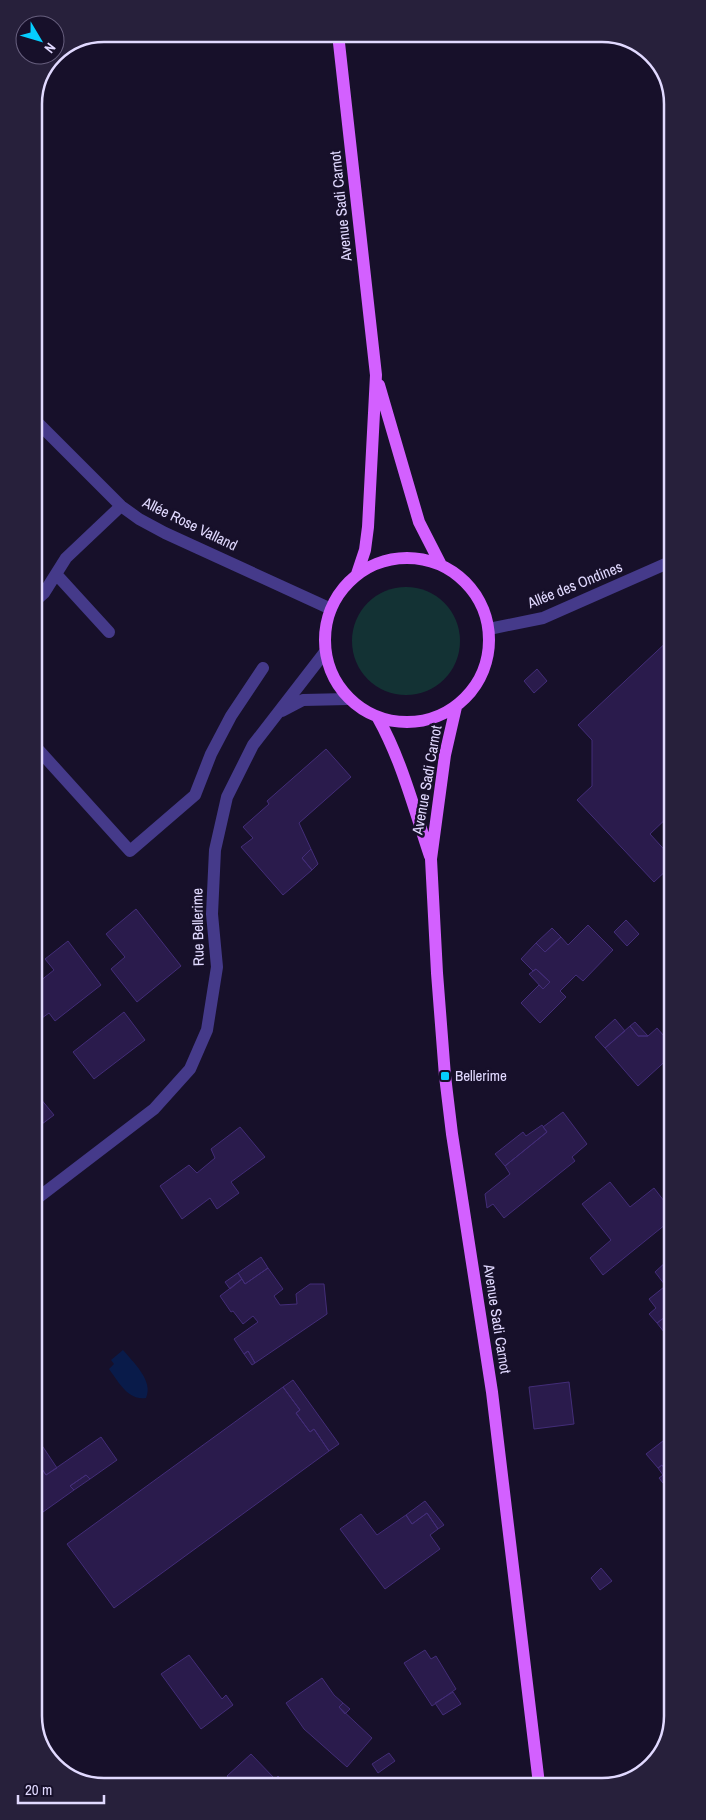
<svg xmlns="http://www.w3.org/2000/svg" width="706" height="1820" font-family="'Archivo Narrow',sans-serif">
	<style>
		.green { fill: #133234 }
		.water { fill: #091b4a }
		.building { fill: #2a1b4c; stroke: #432d78 }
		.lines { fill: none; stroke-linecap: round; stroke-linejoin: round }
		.minor { stroke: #453a8a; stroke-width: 12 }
		.major { stroke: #d360ff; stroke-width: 12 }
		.poi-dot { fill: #05ceff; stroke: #17102a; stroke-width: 2 }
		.labels { text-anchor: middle; stroke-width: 5; stroke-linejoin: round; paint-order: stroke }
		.street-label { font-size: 15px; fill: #e1d9ff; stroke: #17102a }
		.poi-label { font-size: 15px; fill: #e1d9ff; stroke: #17102a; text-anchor: start }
		.rim { fill: none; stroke: #e1d9ff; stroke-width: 2.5 }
	</style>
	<rect width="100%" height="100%" fill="#17102a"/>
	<!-- green -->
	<path class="green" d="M352 641a54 54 0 1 1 108 0a54 54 0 1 1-108 0Z"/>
	<!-- water -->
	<path class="water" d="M 123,1350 C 133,1362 154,1381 146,1398 C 128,1401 118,1381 109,1369 L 114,1364 L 111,1360 Z"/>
	<!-- building -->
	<path class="building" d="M 671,638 L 671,696 L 664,702 L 671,709 L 671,814 L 650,834 L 671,857 L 671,866 L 654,882 L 577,800 L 592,786 L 592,740 L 578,725 Z
		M 537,669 L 547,681 L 534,693 L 524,681 Z
		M 326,749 L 351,777 L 299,823 L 311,849 L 302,858 L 312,870 L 283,895 L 241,847 L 253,838 L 243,827 L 269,804 L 267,801 Z
		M 311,849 L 318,864 L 312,870 L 302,858 Z
		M 136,909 L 181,966 L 137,1002 L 111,969 L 125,957 L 106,934 Z
		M 626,920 L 639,934 L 627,946 L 614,932 Z
		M 588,925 L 613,950 L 583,981 L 576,975 L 560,991 L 566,997 L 540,1023 L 521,1003 L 539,985 L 543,989 L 550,982 L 536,969 L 533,971 L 521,959 L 536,943 L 545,952 L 561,937 L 568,945 Z
		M 552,928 L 561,937 L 545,952 L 536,943 Z
		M 68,941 L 101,985 L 55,1021 L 49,1013 L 35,1023 L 35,985 L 54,970 L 45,959 Z
		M 536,969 L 550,982 L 543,989 L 529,974 Z
		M 124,1012 L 145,1040 L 94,1079 L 73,1052 Z
		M 615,1019 L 625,1031 L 605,1048 L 595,1037 Z
		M 635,1022 L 648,1036 L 638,1036 L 630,1026 Z
		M 630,1026 L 638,1036 L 648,1036 L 657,1028 L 671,1044 L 671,1056 L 638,1086 L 605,1048 Z
		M 35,1092 L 54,1115 L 38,1127 L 35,1124 Z
		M 563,1112 L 587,1144 L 572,1157 L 575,1161 L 504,1218 L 493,1204 L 487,1208 L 485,1194 L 510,1174 L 505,1166 L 547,1132 L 543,1127 Z
		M 542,1125 L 547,1132 L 505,1166 L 495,1154 L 523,1132 L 526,1136 Z
		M 240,1127 L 265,1157 L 231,1182 L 239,1193 L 217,1209 L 210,1198 L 182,1219 L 160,1186 L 189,1165 L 197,1173 L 215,1158 L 211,1149 Z
		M 610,1182 L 630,1207 L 654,1188 L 671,1210 L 671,1220 L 603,1275 L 590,1258 L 611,1240 L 582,1204 Z
		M 261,1257 L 268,1268 L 245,1284 L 238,1273 Z
		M 668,1260 L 672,1264 L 672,1281 L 665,1285 L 655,1272 Z
		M 268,1268 L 283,1289 L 274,1296 L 280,1305 L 297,1304 L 296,1294 L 310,1284 L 324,1284 L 327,1314 L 255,1363 L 248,1351 L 244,1354 L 234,1339 L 258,1322 L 253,1316 L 243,1324 L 233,1311 L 231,1312 L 220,1296 L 242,1279 L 245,1284 Z
		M 238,1273 L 242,1279 L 230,1289 L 225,1282 Z
		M 669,1283 L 672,1286 L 672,1326 L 665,1317 L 657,1323 L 649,1314 L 656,1308 L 649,1299 Z
		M 665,1317 L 671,1326 L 664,1332 L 657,1323 Z
		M 248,1351 L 255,1363 L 252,1365 L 244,1354 Z
		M 293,1380 L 339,1444 L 329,1451 L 314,1429 L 310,1432 L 296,1413 L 300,1410 L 283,1387 Z
		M 569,1382 L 574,1424 L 534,1429 L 529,1387 Z
		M 283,1387 L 300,1410 L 296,1413 L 310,1432 L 314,1429 L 329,1451 L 114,1608 L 67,1544 Z
		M 672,1434 L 672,1494 L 659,1478 L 667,1472 L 662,1465 L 658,1468 L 646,1454 Z
		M 101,1437 L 117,1460 L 90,1479 L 86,1475 L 70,1486 L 74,1490 L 36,1517 L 36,1460 L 46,1475 Z
		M 41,1444 L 57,1468 L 46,1475 L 36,1460 L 36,1448 Z
		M 662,1465 L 667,1472 L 663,1475 L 658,1468 Z
		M 86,1475 L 90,1479 L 74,1490 L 70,1486 Z
		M 425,1501 L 444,1525 L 438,1529 L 427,1513 L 412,1524 L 406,1515 Z
		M 427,1513 L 438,1529 L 430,1535 L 440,1549 L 385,1589 L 340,1529 L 361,1514 L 377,1535 L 406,1515 L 412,1524 Z
		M 601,1568 L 612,1581 L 600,1590 L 591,1578 Z
		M 425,1650 L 431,1659 L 436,1656 L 456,1689 L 432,1706 L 404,1663 Z
		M 189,1655 L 222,1699 L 226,1695 L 233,1705 L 201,1729 L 161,1674 Z
		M 322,1678 L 334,1695 L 343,1703 L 339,1707 L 372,1738 L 347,1767 L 304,1729 L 286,1703 Z
		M 453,1692 L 461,1704 L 443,1715 L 435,1703 Z
		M 343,1703 L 350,1709 L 345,1714 L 339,1707 Z
		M 389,1753 L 395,1761 L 378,1773 L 372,1764 Z
		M 251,1754 L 275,1779 L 278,1776 L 287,1785 L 236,1785 L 227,1776 Z"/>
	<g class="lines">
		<!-- minor -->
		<path class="minor" d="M 34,419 L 121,506 L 139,519 L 165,533 L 331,609
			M 56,574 L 109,632
			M 35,601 L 44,593 L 66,558 L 121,506
			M 489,629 L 543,618 L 670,562
			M 282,711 L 303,700 L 348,699
			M 35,746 L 130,851 L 195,795 L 211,754 L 231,716 L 263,668
			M 35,1200 L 154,1109 L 190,1069 L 207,1030 L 217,967 L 212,914 L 215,850 L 227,797 L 253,745 L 325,652"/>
		<!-- major -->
		<path class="major" d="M 338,34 L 376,375 L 368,527 L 365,550 L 357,574
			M 379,385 L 419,522 L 441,565
			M325 640a82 82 0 1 1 164 0a82 82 0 1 1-164 0Z
			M 456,707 L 445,755 L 431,859 L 437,973 L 445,1076 L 452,1134 L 492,1392 L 539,1784
			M 378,718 C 402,761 414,809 430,856"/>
	</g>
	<!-- markers -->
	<rect class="poi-dot" x="440" y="1071" width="10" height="10" rx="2.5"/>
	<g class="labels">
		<!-- street labels -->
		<g class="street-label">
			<text transform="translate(341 206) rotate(-96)" y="5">Avenue Sadi Carnot</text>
			<text transform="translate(190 524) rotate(26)" y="5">Allée Rose Valland</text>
			<text transform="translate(575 585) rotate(-22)" y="5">Allée des Ondines</text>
			<text transform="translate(427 780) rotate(-80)" y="5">Avenue Sadi Carnot</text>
			<text transform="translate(198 927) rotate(-91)" y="5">Rue Bellerime</text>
			<text transform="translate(497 1319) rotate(81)" y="5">Avenue Sadi Carnot</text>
		</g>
		<!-- poi labels -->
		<g class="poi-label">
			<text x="455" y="1081">Bellerime</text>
		</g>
	</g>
	<!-- crop -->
	<path d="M0 0H706V1820H0ZM104 42H602A62 62 0 0 1 664 104V1716A62 62 0 0 1 602 1778H104A62 62 0 0 1 42 1716V104A62 62 0 0 1 104 42Z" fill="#27203b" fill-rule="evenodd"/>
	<path class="rim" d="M104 42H602A62 62 0 0 1 664 104V1716A62 62 0 0 1 602 1778H104A62 62 0 0 1 42 1716V104A62 62 0 0 1 104 42Z"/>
	<!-- north arrow -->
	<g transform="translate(40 40) rotate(128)"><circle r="24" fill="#17102a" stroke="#68607f"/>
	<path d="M0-4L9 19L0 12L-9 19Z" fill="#05ceff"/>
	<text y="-8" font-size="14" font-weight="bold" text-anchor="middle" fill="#e1d9ff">N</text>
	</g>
	<!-- scale -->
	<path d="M18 1795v8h86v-8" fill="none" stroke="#e1d9ff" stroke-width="2.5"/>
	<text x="25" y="1795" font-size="15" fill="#e1d9ff" stroke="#17102a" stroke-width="4" paint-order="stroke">20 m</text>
</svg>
